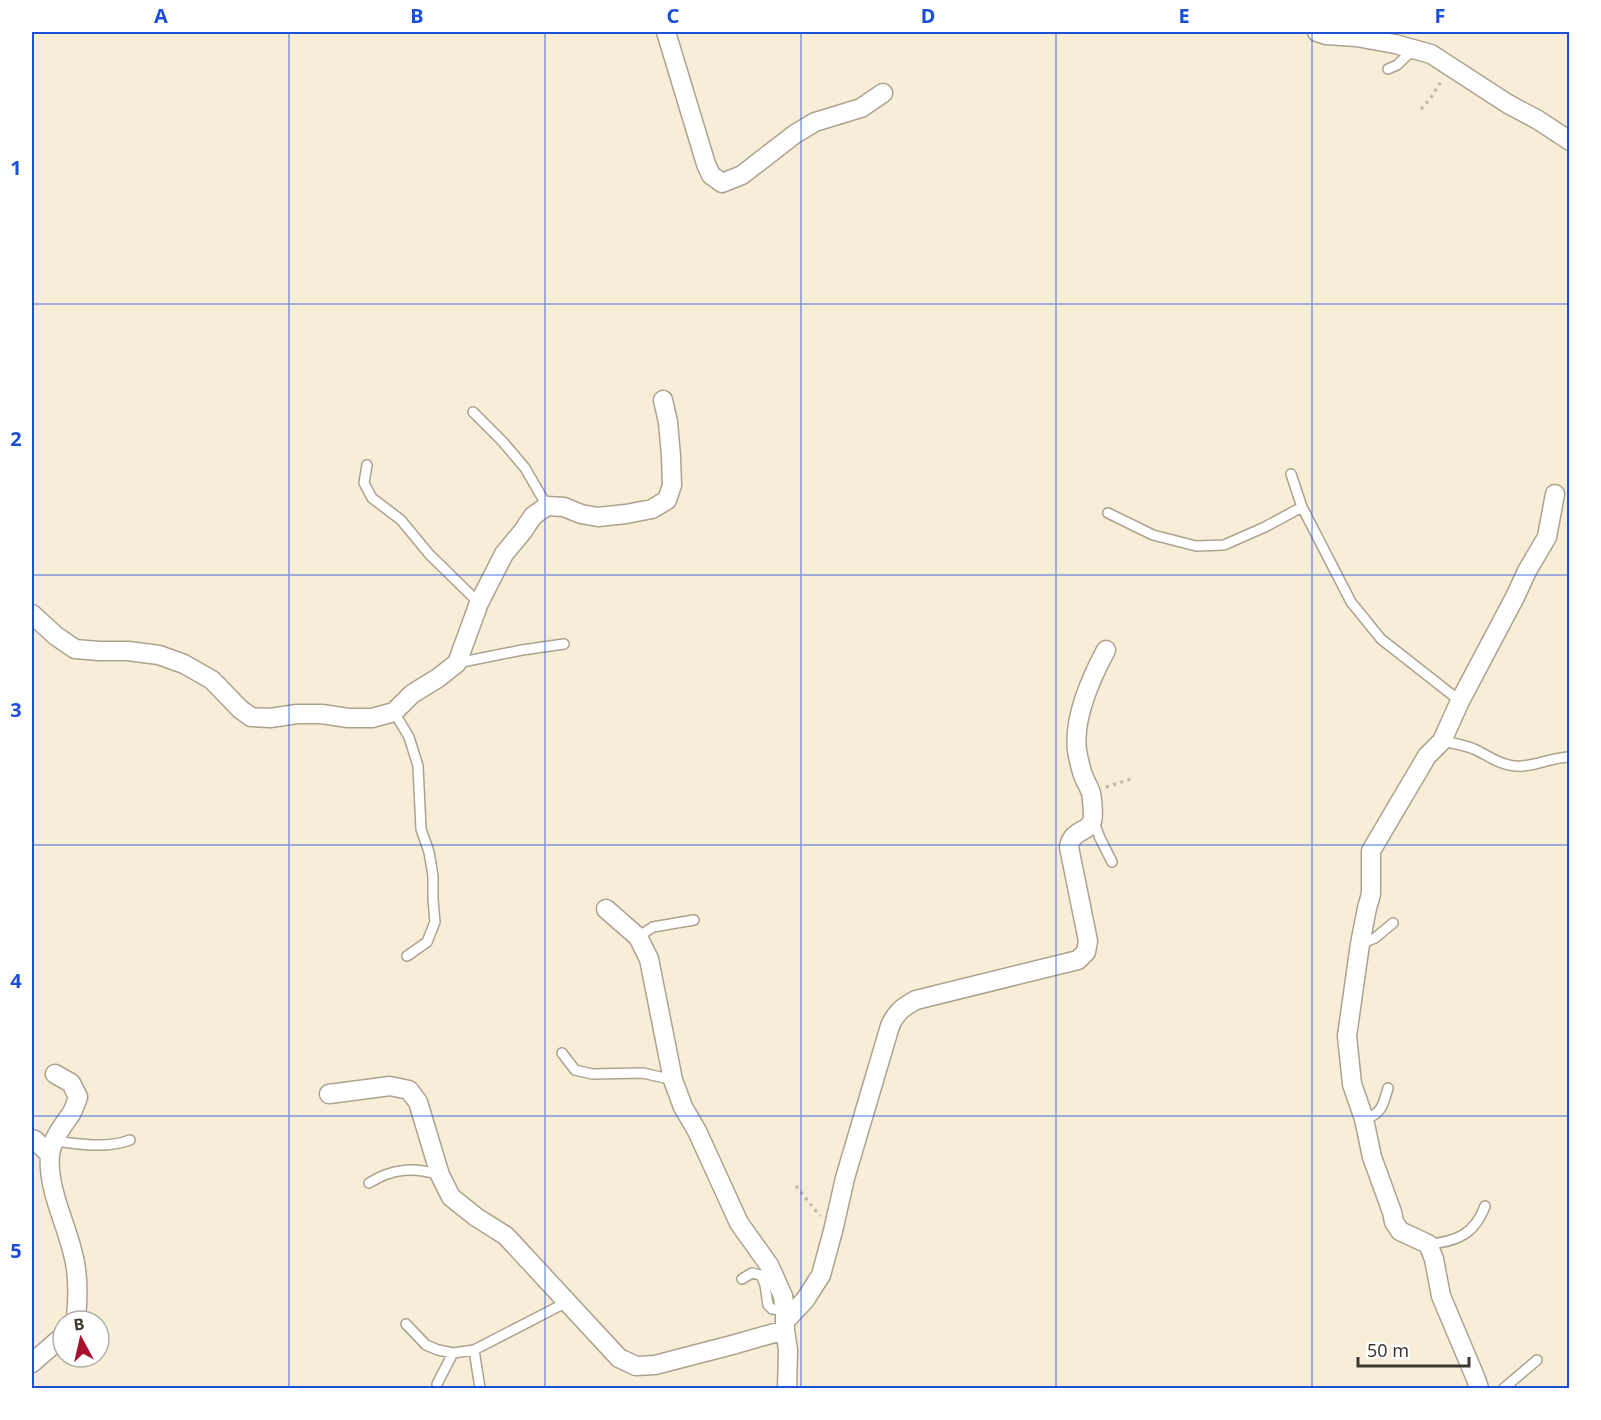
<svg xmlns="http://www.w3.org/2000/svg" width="1601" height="1420" font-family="'Noto Sans',sans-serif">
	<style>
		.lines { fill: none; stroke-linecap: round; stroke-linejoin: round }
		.lane-casing { stroke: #aca28e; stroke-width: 12 }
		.street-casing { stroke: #aca28e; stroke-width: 21 }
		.path { stroke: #beb5a4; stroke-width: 3; stroke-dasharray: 3 4.5; stroke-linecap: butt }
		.lane { stroke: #fff; stroke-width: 9 }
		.street { stroke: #fff; stroke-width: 18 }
		.grid { fill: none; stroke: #1d4ed8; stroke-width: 1.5; stroke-opacity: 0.55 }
		.neatline { fill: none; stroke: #1d4ed8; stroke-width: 2 }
		.grid-label { font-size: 20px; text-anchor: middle; font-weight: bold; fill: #1d4ed8 }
	</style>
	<rect width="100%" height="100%" fill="#f8eed8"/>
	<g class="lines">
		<!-- lane casing -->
		<g class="lane-casing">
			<path id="lane" d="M 1388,69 L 1397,65 L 1414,49
				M 473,412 L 503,442 L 525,468 L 547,506
				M 367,465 L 364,483 L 372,498 L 401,520 L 429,554 L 479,603
				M 1291,474 L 1302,507 L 1351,602 L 1381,639 L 1460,701
				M 1108,513 L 1153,535 L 1196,546 L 1224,545 L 1265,527 L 1302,507
				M 457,663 L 522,650 L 564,644
				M 394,712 L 409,737 L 418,766 L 421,829 L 429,852 L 433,876 L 433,899 L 435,922 L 427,942 L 407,956
				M 1442,741 C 1453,743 1464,745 1474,749 C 1485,754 1497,763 1509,765 C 1528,770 1550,757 1570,757
				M 1093,820 L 1100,838 L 1112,862
				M 638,937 L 653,927 L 694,920
				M 1360,944 L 1375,938 L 1393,923
				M 562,1053 L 575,1070 L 592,1074 L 643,1073 L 673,1080
				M 1364,1119 C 1382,1114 1383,1105 1388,1088
				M 54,1141 C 80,1144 106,1149 130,1140
				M 369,1183 C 393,1168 414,1167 440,1175
				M 1428,1244 C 1456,1242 1475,1234 1485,1206
				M 742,1279 L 752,1273 L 761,1275 L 765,1285 L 768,1305 L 772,1309 L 785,1310
				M 406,1324 L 426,1345 L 438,1350 L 453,1353 L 474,1350 L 567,1302
				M 474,1350 L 480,1388
				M 437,1384 L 453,1353
				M 1504,1388 L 1537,1360"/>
		</g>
		<!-- street casing -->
		<g class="street-casing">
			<path id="street" d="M 666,32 L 706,164 L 711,175 L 722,183 L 742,175 L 795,134 L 815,122 L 861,108 L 883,93
				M 1317,32 L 1326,35 L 1356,37 L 1395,44 L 1431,54 L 1508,104 L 1538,120 L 1570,141
				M 32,614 L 56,636 L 75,649 L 99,651 L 128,651 L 159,655 L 184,664 L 212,680 L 240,709 L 251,717 L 270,718 L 297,714 L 322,714 L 348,718 L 372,718 L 394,712 L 412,694 L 438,678 L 457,663 L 479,603 L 504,554 L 523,531 L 533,516 L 547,506 L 564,507 L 581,514 L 598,517 L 626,514 L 652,509 L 667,500 L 672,485 L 671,456 L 668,422 L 663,400
				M 606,909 L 638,937 L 649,959 L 673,1080 L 683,1107 L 697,1131 L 739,1223 L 769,1265 L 783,1296 L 785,1310 L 785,1330 L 788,1350 L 787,1388
				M 55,1074 L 71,1083 L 78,1097 C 76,1103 74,1109 71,1114 C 62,1127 52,1139 50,1155 C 47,1188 66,1223 73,1254 C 79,1275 78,1298 76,1319 L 75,1321
				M 329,1094 L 390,1086 L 409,1090 L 418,1102 L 440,1175 L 451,1197 L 476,1217 L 506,1236 L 619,1358 L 636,1366 L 655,1365 L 732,1345 L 785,1330
				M 32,1139 L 35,1140 L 50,1155
				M 786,1320 L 805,1300 L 821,1275 L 833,1231 L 845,1178 L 890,1026 C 896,1012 903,1007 916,1000 L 1078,960 L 1086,952 L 1088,941 L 1069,847 C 1072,829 1088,833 1092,821 C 1094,817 1092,798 1091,793 C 1089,786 1084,780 1082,772 C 1080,765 1078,757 1077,750 C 1073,717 1091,678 1106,650
				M 32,1363 L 63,1336
				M 1479,1388 L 1476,1379 L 1441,1296 L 1434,1259 L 1428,1244 L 1400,1231 L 1394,1222 L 1392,1212 L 1372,1157 L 1364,1119 L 1352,1084 L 1347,1036 L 1360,944 L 1367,908 L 1371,894 L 1371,851 L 1427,756 L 1442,741 L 1460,701 L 1515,597 L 1527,571 L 1547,537 L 1555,494"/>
		</g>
		<!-- path -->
		<path class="path" d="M 1421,109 L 1430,99 L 1442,80
			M 1106,787 L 1134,778
			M 796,1186 L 820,1216"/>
		<!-- lane -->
		<use href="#lane" class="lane"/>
		<!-- street -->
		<use href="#street" class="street"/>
	</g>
	<!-- grid -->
	<path class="grid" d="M 289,32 L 289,1388M 545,32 L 545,1388M 801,32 L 801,1388M 1056,32 L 1056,1388M 1312,32 L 1312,1388M 32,304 L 1570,304M 32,575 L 1570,575M 32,845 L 1570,845M 32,1116 L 1570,1116"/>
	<!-- border -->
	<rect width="1601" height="1420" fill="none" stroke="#ffffff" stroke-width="66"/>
	<!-- north arrow -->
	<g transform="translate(81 1339) rotate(352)"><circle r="28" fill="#ffffff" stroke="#b1afac" stroke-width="1.5"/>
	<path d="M0-4.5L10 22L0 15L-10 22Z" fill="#a8102e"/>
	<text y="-9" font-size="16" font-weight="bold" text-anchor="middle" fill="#3d3830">B</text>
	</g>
	<!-- scale -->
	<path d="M1358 1357v9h111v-9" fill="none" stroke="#3d3830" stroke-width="3"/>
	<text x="1367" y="1357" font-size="18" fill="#3d3830" stroke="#ffffff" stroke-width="4.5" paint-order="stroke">50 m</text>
	<rect x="33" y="33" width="1535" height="1354" class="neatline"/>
	<g class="grid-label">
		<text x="161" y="23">A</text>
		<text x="417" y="23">B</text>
		<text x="673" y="23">C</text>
		<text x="928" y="23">D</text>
		<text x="1184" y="23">E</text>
		<text x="1440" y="23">F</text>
		<text x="16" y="175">1</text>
		<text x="16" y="446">2</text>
		<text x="16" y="717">3</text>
		<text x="16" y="988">4</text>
		<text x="16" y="1258">5</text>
	</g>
</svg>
